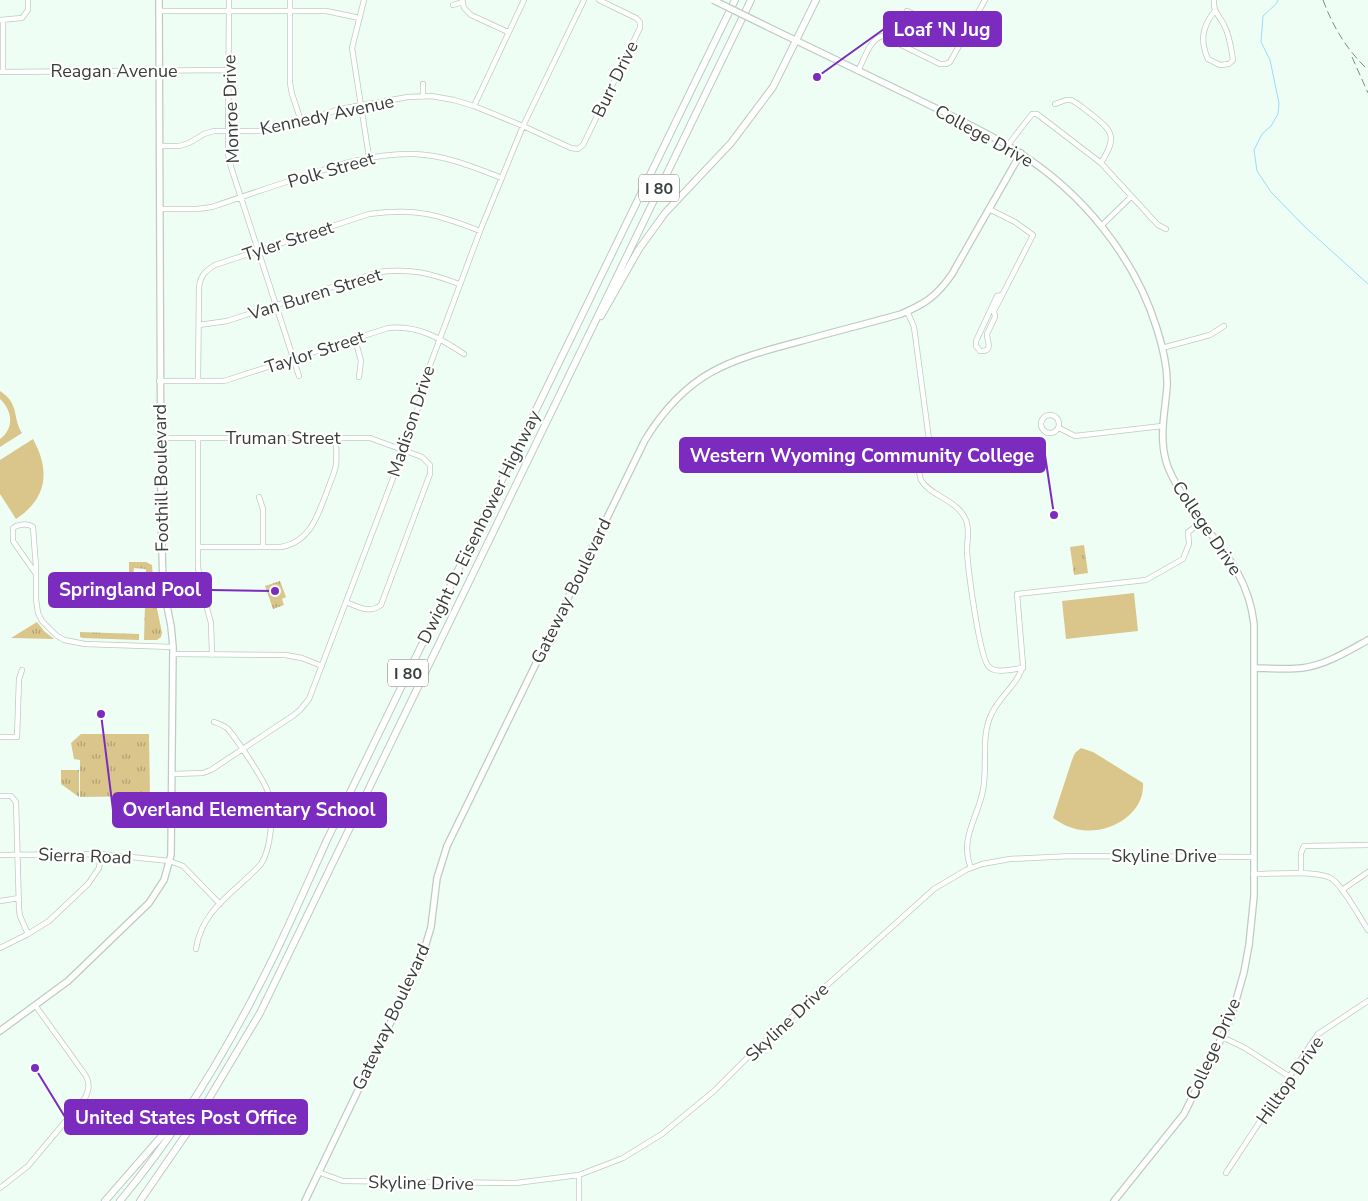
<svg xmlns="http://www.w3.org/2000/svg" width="1368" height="1201" font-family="'Nunito Sans',sans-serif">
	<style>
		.grass { fill: url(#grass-tufts) }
		.garden { fill: #dac58b }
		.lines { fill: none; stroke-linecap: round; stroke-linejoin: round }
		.stream { stroke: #99dcf7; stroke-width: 1 }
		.minor-casing { stroke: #bcccc2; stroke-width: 6 }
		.major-casing { stroke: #bcccc2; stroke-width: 8 }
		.highway-casing { stroke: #bcccc2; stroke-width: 8 }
		.minor { stroke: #fff; stroke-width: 4.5 }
		.major { stroke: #fff; stroke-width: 5.5 }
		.highway { stroke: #fff; stroke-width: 6 }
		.rail { stroke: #828c85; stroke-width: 1; stroke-dasharray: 8 4; stroke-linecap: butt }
		.major-bridge-casing { stroke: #bcccc2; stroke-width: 8; stroke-linecap: butt }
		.major-bridge { stroke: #fff; stroke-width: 5.5 }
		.labels { text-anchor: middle; stroke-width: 4.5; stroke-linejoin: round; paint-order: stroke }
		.shield { fill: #fff; stroke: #747875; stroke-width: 1 }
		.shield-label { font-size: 16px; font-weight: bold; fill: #383e3a }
		.street-label { font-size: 18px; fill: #383e3a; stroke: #fff }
		.leader { fill: none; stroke: #7b2cbf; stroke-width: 2 }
		.callout-dot { fill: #7b2cbf; stroke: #fff; stroke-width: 2 }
		.callout { fill: #7b2cbf; stroke: #7b2cbf; stroke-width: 2 }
		.callout-label { font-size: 19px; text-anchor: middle; font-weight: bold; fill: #fff }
	</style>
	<defs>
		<pattern id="grass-tufts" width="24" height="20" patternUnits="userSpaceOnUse" patternTransform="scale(1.25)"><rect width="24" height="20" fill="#dac58b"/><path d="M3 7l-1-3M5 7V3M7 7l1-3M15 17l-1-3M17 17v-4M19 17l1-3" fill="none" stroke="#b2a173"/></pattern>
	</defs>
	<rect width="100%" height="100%" fill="#eefef4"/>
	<!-- grass -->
	<path class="grass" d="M 1084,545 L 1088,573 L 1074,575 L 1070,547 Z
		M 129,562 L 146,562 L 152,565 L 154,594 L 162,633 L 161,637 L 157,640 L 144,640 L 146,569 L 134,568 L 133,575 L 129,575 Z
		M 280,581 L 286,597 L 282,599 L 284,605 L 273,609 L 265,586 Z
		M 37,622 L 44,631 L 54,639 L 11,638 Z
		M 80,632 L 139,634 L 139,640 L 83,638 L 80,637 Z
		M 81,734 L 149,734 L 150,796 L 80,797 L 80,760 L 74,759 L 71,743 Z
		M 61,770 L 79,770 L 79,797 L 61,784 Z"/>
	<!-- garden -->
	<path class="garden" d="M 0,391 C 20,404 12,417 22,433 L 0,447 L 0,439 C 15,428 12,410 0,399 Z
		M 33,439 C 50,470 48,498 16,519 L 0,494 L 0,460 Z
		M 1134,593 L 1138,631 L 1066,639 L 1062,601 Z
		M 124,734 L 142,734 L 142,742 L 124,742 Z
		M 1081,748 L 1093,752 L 1143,783 C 1145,814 1110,834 1082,830 C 1071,829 1062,824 1053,818 L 1072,760 L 1075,753 Z"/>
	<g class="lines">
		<!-- stream -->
		<path class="stream" d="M 1278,0 L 1276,4 L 1263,16 L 1261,42 L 1270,60 L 1279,103 L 1278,114 L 1271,126 L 1262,134 L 1254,150 L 1257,171 L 1271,192 L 1305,227 L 1368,284"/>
		<!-- minor casing -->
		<g class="minor-casing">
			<path id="minor" d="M 229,0 L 228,154 L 231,167 L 299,376
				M 290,0 L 290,83 L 292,94 L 301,121
				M 364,0 L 352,48 L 369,157
				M 462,0 L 464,8 L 471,15 L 508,32
				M 1214,0 C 1213,12 1219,15 1224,25 C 1230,36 1231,48 1233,60 L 1229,64 L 1220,65 L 1208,59 C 1200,41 1202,27 1214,12
				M 453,5 L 463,2
				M 159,11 L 326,11 L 360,18
				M 907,11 L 963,38
				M 0,20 L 22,18 L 28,10 L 28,0
				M 3,20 L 3,72
				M 858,71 C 864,60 870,38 883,36 L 940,64 L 946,64 L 950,62 L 985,0
				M 0,72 L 228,70
				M 423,84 L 423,97
				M 1055,104 L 1066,100 L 1071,100 C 1078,103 1084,109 1091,114 C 1114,132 1117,137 1101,163
				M 474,106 L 524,0
				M 1008,145 L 1032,114 L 1037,114 L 1101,163 L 1158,225 L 1166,229
				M 160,146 L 179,146 L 189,143 L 204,134 L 214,131 L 263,131 L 277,129 L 340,109 L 408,97 L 431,96 L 454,100 L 474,106 L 523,126 L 571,148 L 578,149 L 583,145 L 640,28 L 640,22 L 636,18 L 599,0
				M 160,209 L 197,209 L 212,207 C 241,197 270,187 299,178 C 337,165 373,153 414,154 C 445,155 473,167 502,178
				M 989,209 L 1015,222 L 1033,235 L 994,311 L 995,317 L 987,334 C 987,341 994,352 980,351 L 976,346 L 976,341 L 997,296 L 1002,295
				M 1101,226 L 1131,197
				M 907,311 L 914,327 L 930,447 L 929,451 L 918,453 C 919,461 918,473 921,480 C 930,496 958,500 966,520 C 970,530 967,540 967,551 C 968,568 979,657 989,667 C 997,674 1013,669 1023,668
				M 199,325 L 227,321 L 379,272 C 411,268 430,273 459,284
				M 355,339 L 361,361 L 359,377
				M 1162,348 L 1210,335 L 1224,326
				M 159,381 L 224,381 L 388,328 C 418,325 440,338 464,354
				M 198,381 L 199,288 C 200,276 205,271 215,265 L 369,214 C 416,208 437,214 480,231
				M1041 424a9 9 0 1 1 18 0a9 9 0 1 1-18 0Z
				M 1059,428 L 1075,436 L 1162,426
				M 160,438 L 370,438 L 422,457 L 430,465 L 430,474 L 381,605 C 370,614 358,607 346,602
				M 198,438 L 198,567 L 201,586 L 211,623 L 212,655
				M 259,497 L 263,509 L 263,547
				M 198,547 L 281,547 C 309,542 317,518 326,494 C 329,485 334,475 336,465 C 337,456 336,447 336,438
				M 36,574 L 13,541 L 13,528 C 18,524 28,523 33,527 L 36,567 L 36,599 L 38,613 L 42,621 L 56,635 L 64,640 L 85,644 L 173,647
				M 173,654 L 285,655 L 302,658 L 322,666
				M 0,737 L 17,737 L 19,679 L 22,670
				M 173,774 L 203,773 L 211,770 L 294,715 L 300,710 L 309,699 L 414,423 L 426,376 L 480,231 L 523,126 L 584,0
				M 0,796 L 11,796 L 16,802 L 19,909 L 20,916 L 28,934
				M 0,855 L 101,854 L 170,861 L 183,866 L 220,904
				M 971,868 C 959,838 978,818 983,790 C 988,765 980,736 992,713 C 1000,696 1019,683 1023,665 L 1017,594 L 1146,580 L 1183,559 L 1189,544 L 1188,532 L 1202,522
				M 1301,873 L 1301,853 L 1304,846 L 1368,845
				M 1253,874 C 1271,874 1319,870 1332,879 C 1343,886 1360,918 1368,930
				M 1342,890 L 1368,872
				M 0,901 L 19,898
				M 0,948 L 28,934 L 49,921 L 88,884 L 99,868 L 101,854
				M 196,949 C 202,908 236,892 261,864 C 271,849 274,813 269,795 C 266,782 237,740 228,729 C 224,725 219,724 214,722
				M 1222,1037 L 1245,1048 L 1290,1077
				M 318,1172 L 343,1181 L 516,1183 L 579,1175 L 623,1158 L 662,1134 L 714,1091 L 755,1050 L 934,889 L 966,870 L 982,864 L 1010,859 L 1072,856 L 1254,857
				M 1226,1173 L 1313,1041 L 1318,1034 L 1368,1001
				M 579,1175 L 579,1201
				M 0,1188 L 28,1166 L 85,1098 C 89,1090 90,1084 86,1076 L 35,1005"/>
		</g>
		<!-- major casing -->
		<g class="major-casing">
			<path id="major" d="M 768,27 C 816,50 863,73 911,96 C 947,114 984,130 1018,152 C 1082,192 1135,257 1157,329 C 1163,348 1168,367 1167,387 C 1165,412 1159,436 1166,461 C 1170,476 1179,489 1187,502 C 1216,544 1248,571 1254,624 L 1254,896 L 1249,945 L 1244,972 L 1231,1018 L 1222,1037 L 1184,1114 L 1114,1201
				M 1254,668 C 1270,668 1287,670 1302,668 C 1326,665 1348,651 1368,640
				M 0,1031 L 68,981 L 149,903 L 164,880 L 171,855 L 173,647 L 171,626 L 163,586 L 161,512 L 159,0
				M 305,1201 L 422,957 L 431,927 L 437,878 L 447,846 L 645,440 C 688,370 730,360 805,340 C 837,331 869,323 901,314 C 925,304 937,296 952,274 L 1021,153"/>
		</g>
		<!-- highway casing -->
		<g class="highway-casing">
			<path id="highway" d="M 601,316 L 639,249 L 665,213 L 731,143 L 773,87 L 816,0
				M 105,1201 L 174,1122
				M 120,1201 C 181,1128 232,1042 274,956 C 292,919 309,880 326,842 L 735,0
				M 140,1201 L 198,1117 L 260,1013 L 751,0"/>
		</g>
		<!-- minor -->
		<use href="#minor" class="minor"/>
		<!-- major -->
		<use href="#major" class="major"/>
		<!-- highway -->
		<use href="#highway" class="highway"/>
		<!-- rail -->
		<path class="rail" d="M 1323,0 C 1333,27 1347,50 1368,70
			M 1352,57 L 1368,93"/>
		<!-- major-bridge casing -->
		<g class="major-bridge-casing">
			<path id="major-bridge" d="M 713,0 L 768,27"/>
		</g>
		<!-- major-bridge -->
		<use href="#major-bridge" class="major-bridge"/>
	</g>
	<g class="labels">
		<!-- shield labels -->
		<g class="shield">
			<rect x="639" y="174.5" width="40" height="27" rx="4"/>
			<rect x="388" y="659.5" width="40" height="27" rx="4"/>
		</g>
		<g class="shield-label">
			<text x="659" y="194">I 80</text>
			<text x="408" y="679">I 80</text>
		</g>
		<!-- street labels -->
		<g class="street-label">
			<text x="114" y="77">Reagan Avenue</text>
			<text transform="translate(615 79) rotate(-64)" y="6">Burr Drive</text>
			<text transform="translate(231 109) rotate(-92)" y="6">Monroe Drive</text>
			<text transform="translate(327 115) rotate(-12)" y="6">Kennedy Avenue</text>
			<text transform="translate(984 136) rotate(29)" y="6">College Drive</text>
			<text transform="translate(331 170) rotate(-16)" y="6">Polk Street</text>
			<text transform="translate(288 241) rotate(-18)" y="6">Tyler Street</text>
			<text transform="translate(315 294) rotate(-17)" y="6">Van Buren Street</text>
			<text transform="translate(315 352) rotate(-18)" y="6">Taylor Street</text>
			<text transform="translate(411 421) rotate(-72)" y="6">Madison Drive</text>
			<text x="283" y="444">Truman Street</text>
			<text transform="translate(161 478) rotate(-91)" y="6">Foothill Boulevard</text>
			<text transform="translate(479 527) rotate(-64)" y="6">Dwight D. Eisenhower Highway</text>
			<text transform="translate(1207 528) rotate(56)" y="6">College Drive</text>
			<text transform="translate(571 591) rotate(-64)" y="6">Gateway Boulevard</text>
			<text transform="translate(85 856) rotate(2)" y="6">Sierra Road</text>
			<text x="1164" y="862">Skyline Drive</text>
			<text transform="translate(391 1017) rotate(-65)" y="6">Gateway Boulevard</text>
			<text transform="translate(787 1022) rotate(-43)" y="6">Skyline Drive</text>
			<text transform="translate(1213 1049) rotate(-66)" y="6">College Drive</text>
			<text transform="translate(1290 1080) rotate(-55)" y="6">Hilltop Drive</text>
			<text transform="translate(421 1183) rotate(1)" y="6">Skyline Drive</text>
		</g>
	</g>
	<!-- callouts -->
	<path class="leader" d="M817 77L884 29M1054 515L1045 455M275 591L211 590M101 714L113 810M35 1068L65 1117"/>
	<g class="callout-dot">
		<circle cx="817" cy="77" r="5"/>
		<circle cx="1054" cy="515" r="5"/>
		<circle cx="275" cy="591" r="5"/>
		<circle cx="101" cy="714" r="5"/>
		<circle cx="35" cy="1068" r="5"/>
	</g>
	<g class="callout">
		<rect x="884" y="12" width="117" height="34" rx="5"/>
		<rect x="680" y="438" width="365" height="34" rx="5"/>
		<rect x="49" y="573" width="162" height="34" rx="5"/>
		<rect x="113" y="793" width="273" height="34" rx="5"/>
		<rect x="65" y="1100" width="242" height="34" rx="5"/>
	</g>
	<g class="callout-label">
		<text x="942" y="36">Loaf 'N Jug</text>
		<text x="862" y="462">Western Wyoming Community College</text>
		<text x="130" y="596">Springland Pool</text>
		<text x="249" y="816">Overland Elementary School</text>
		<text x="186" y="1124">United States Post Office</text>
	</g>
</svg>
